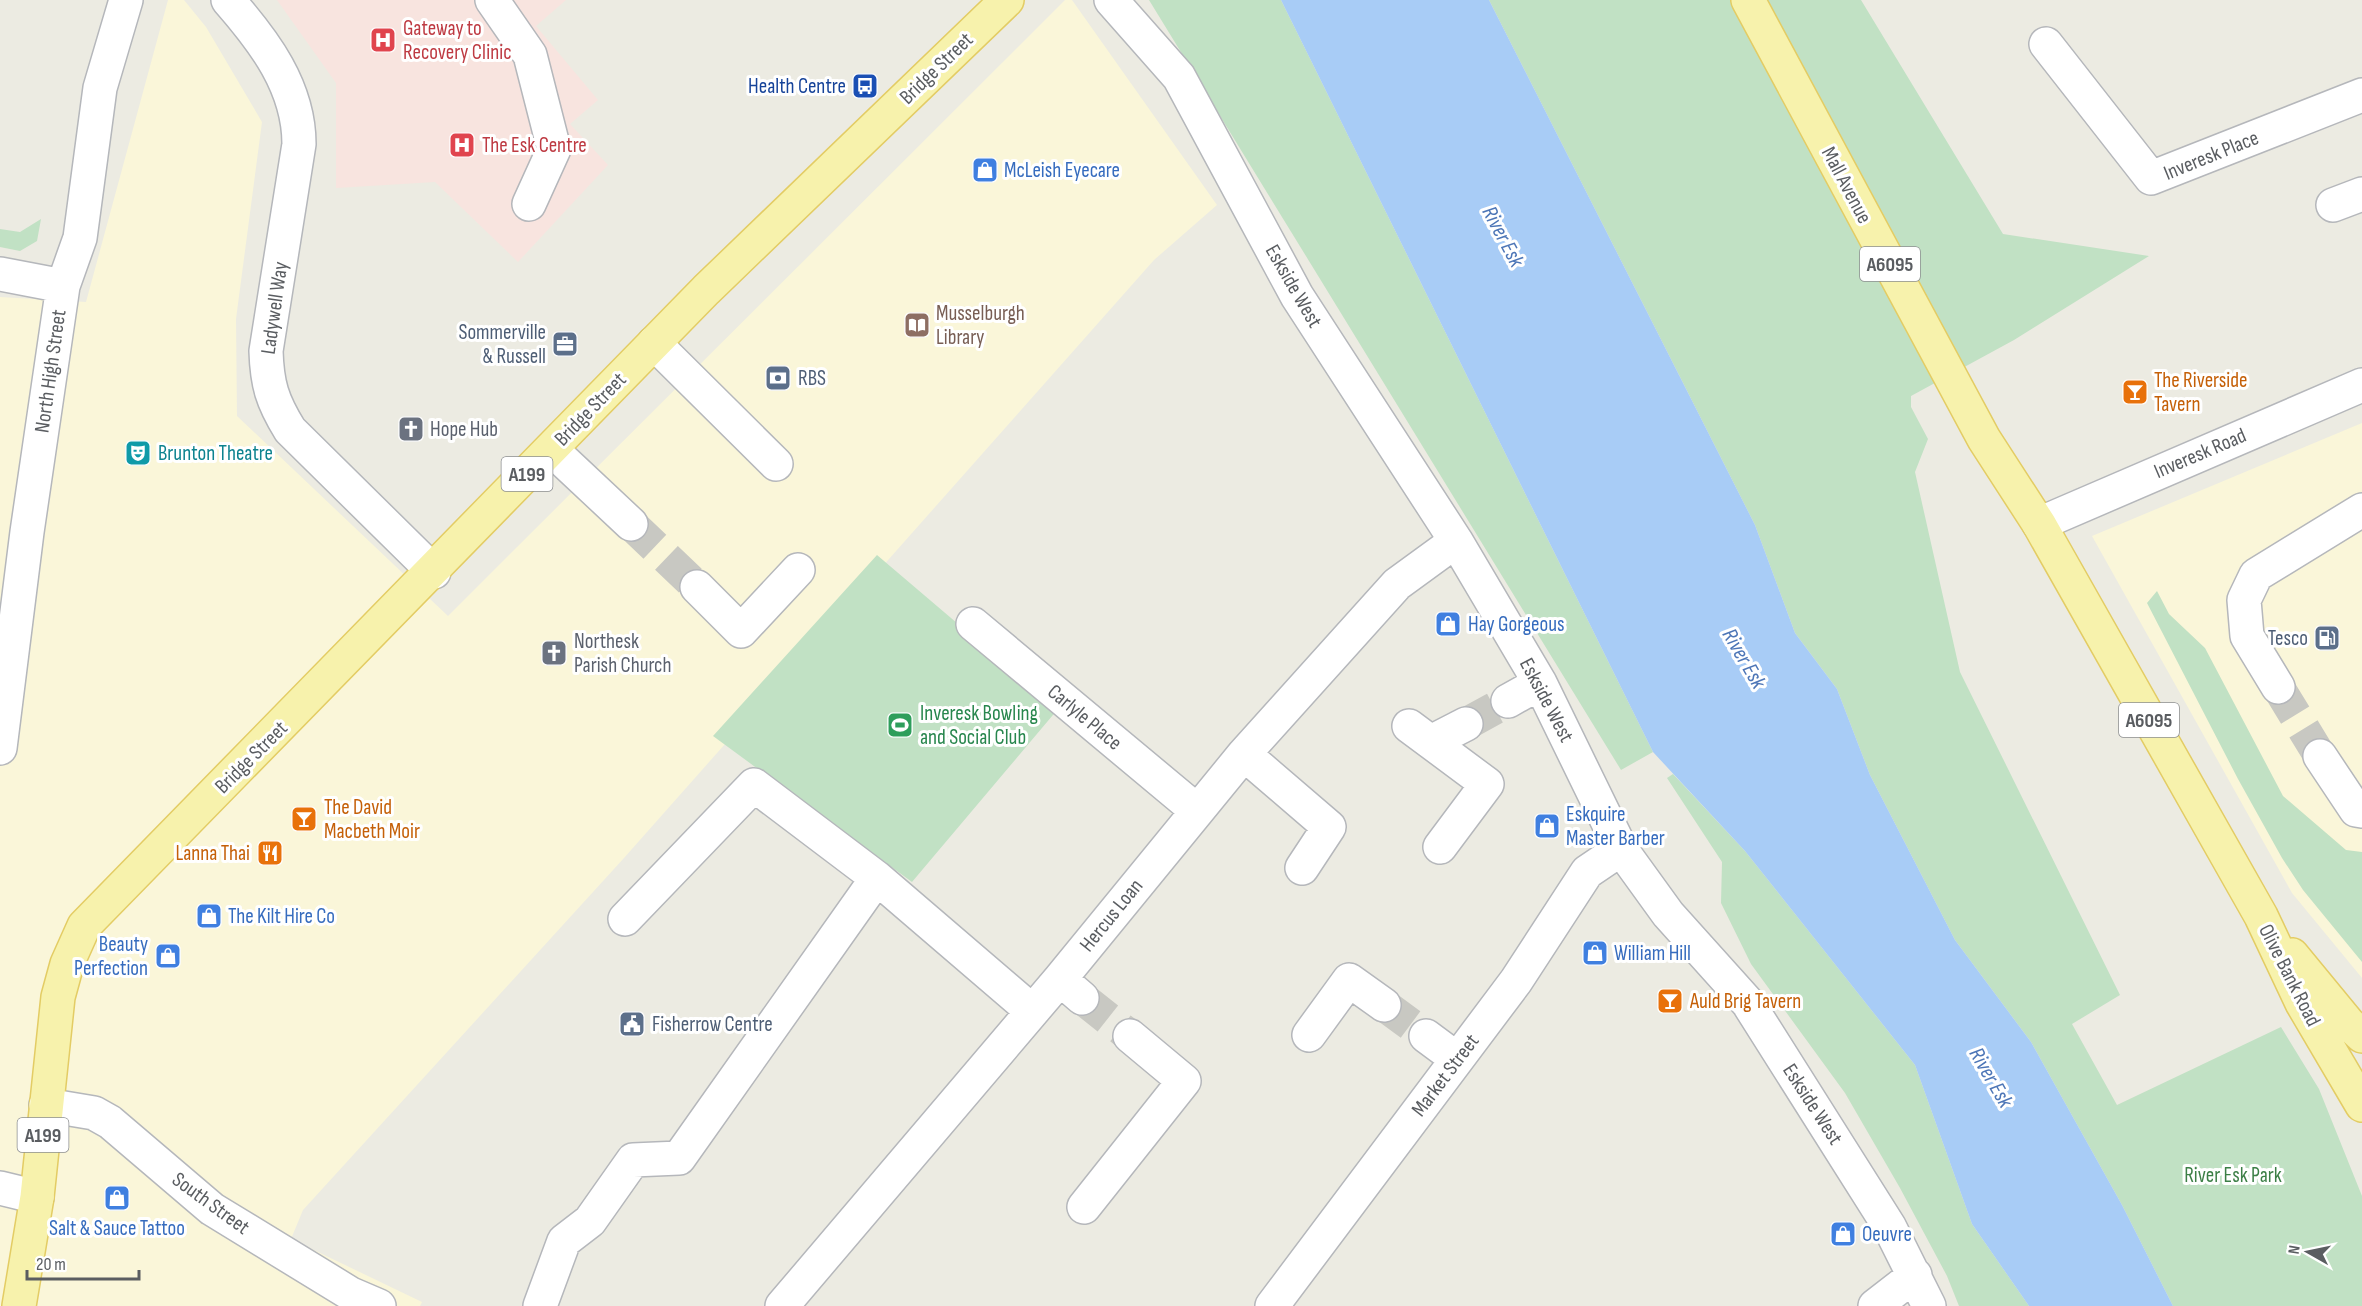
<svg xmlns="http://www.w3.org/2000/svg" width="2362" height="1306" font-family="'Sofia Sans Condensed',sans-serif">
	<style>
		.commercial { fill: #faf6d9 }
		.medical { fill: #f8e4df }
		.green { fill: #c1e1c4 }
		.water { fill: #a8ccf6 }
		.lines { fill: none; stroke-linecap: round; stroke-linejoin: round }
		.minor-tunnel { stroke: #c8c8c2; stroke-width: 33; stroke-dasharray: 33 16; stroke-linecap: butt }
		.minor-casing { stroke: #b5b7bb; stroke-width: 36 }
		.major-casing { stroke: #e3cc64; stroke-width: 36 }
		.minor { stroke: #fff; stroke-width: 33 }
		.major { stroke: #f7f2ac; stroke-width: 33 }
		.labels { text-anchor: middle; stroke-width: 6; stroke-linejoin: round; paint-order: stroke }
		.shield { fill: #fff; stroke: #8c8e90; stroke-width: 1.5 }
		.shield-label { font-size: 20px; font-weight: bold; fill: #5a5d61 }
		.health-label { font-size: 21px; fill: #be3a42; stroke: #fff; text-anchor: start }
		.street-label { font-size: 21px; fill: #5a5d61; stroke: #fff }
		.transit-label { font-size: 21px; fill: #164399; stroke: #fff; text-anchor: end }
		.shop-label { font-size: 21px; fill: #366cbe; stroke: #fff; text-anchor: start }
		.education-label { font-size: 21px; fill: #785e54; stroke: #fff; text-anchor: start }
		.service-label { font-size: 21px; fill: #4e5e75; stroke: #fff; text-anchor: end }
		.food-label { font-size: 21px; fill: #c56008; stroke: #fff; text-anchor: start }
		.worship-label { font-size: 21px; fill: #5b616d; stroke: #fff; text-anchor: start }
		.culture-label { font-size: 21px; fill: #0d838f; stroke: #fff; text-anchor: start }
		.leisure-label { font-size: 21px; fill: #27864d; stroke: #fff; text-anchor: start }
		.park-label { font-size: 21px; fill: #3c7f46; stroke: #fff }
		.water-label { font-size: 22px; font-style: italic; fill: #4d76b7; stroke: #fff }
	</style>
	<rect width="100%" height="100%" fill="#ecebe2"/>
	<!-- commercial -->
	<path class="commercial" d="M 168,0 L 184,0 L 206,27 L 262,122 L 236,319 L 237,416 L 448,616 L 1065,0 L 1072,0 L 1217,205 L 1154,260 L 624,858 L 303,1210 L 291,1239 L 422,1302 L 420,1306 L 0,1306 L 0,297 L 86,302 Z
		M 2362,423 L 2362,978 L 2292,893 L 2092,536 Z"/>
	<!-- medical -->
	<path class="medical" d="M 277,0 L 566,0 L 536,26 L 598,100 L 570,124 L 608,165 L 518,262 L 435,182 L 336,188 L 336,83 Z"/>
	<!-- green -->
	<path class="green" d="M 1149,0 L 1281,0 L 1653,752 L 1621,770 Z
		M 1489,0 L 1861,0 L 2003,234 L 2149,256 L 2014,340 L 1911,396 L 1911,407 L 1928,439 L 1915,472 L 1960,672 L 2120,995 L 2072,1024 L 2117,1105 L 2281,1027 L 2319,1089 L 2362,1196 L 2362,1306 L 2173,1306 L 2122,1205 L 2031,1042 L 1955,940 L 1870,775 L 1837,689 L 1795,633 L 1755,525 Z
		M 41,219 L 37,241 L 20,251 L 0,247 L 0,229 L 20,232 Z
		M 877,555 L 1058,709 L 912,882 L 713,736 Z
		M 2157,591 L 2169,614 L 2205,648 L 2283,796 L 2346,850 L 2362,852 L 2362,962 L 2303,890 L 2282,858 L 2238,779 L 2147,603 Z
		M 1673,774 L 1745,851 L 1915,1065 L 1972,1224 L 2029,1306 L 1959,1306 L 1947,1276 L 1900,1188 L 1845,1093 L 1751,964 L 1721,903 L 1722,862 L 1667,778 Z"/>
	<!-- water -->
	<path class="water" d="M 1281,0 L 1489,0 L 1755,525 L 1795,633 L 1837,689 L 1870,775 L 1955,940 L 2031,1042 L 2122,1205 L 2173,1306 L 2029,1306 L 1972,1224 L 1915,1065 L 1745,851 L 1653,752 Z"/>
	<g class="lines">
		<!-- minor-tunnel -->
		<path class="minor-tunnel" d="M 631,524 L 697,587
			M 2278,687 L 2320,756
			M 1466,724 L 1508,701
			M 1082,998 L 1130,1036
			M 1384,1005 L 1426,1036"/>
		<!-- minor casing -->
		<g class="minor-casing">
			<path id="minor" d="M 228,0 C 264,41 299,87 299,144 L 266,351 C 267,384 272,401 290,430 L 434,572
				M 492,0 L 530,55 L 554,149 L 529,204
				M 1111,0 L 1179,77 L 1297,296 L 1456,541 L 1540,683 L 1621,849 L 1668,914 L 1748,1003 L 1889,1226 L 1929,1306
				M 2046,44 L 2151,178 L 2362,95
				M 2333,205 L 2362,194
				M 0,274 L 63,286
				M 654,343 L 776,464
				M 551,449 L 631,524
				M 2039,524 L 2362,385
				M 697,587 L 741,631 L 798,570
				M 973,624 L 1196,810
				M 2278,687 L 2247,636 L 2244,600 L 2256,575 L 2362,510
				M 1508,701 L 1540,683
				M 1409,726 L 1487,784 L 1440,847
				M 1431,742 L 1466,724
				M 0,748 L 27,532 L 63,286 L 80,238 L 100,88 L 126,0
				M 1244,754 L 1329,827 L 1302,868
				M 2320,756 L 2356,810 L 2362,811
				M 625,919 L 754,785 L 877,878
				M 1060,979 L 1082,998
				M 1309,1035 L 1349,980 L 1384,1005
				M 1426,1036 L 1457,1059
				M 46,1105 L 94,1113 L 110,1122 L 212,1209 L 351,1294 L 379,1306
				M 0,1188 L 37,1197
				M 1084,1207 L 1184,1081 L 1130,1036
				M 540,1306 L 564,1241 L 590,1221 L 633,1160 L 679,1158 L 877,878 L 1032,1011
				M 782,1306 L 1060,979 L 1244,754 L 1397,584 L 1456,541
				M 1272,1306 L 1516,981 L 1587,872 L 1621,849
				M 1875,1306 L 1915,1275"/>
		</g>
		<!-- major casing -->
		<g class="major-casing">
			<path id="major" d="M 1748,0 L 1984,439 L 2039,524 L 2261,916 L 2302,1003 L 2362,1105
				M 2292,955 L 2348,1023 L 2362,1036
				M 19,1306 L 37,1197 L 58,997 L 67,964 L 84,926 L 706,290 L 1007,0"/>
		</g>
		<!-- minor -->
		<use href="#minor" class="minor"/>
		<!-- major -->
		<use href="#major" class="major"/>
	</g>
	<!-- icons -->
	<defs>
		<g id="hospital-square" transform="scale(1.35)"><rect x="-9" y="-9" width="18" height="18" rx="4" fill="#e0444e" stroke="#fff"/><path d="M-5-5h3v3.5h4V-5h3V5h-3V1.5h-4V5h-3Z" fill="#fff"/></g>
		<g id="bus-square" transform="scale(1.35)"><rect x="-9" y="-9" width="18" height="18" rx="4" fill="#1a4fb4" stroke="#fff"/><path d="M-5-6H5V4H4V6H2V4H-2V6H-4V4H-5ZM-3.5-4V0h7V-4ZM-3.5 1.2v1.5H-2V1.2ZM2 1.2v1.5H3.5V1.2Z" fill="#fff"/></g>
		<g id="shop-square" transform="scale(1.35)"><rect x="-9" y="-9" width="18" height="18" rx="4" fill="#3f7fe0" stroke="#fff"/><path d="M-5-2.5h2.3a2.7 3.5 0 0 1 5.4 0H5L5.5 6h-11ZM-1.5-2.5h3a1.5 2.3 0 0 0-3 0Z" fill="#fff"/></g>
		<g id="library-square" transform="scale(1.35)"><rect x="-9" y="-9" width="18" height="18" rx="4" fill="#8d6e63" stroke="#fff"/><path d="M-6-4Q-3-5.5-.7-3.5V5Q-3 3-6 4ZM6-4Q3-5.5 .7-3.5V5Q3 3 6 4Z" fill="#fff"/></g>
		<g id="office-square" transform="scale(1.35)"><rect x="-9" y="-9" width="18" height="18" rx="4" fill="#5c6f8a" stroke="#fff"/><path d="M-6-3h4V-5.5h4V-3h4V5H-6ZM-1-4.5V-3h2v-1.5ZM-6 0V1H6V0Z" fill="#fff"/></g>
		<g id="bank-square" transform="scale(1.35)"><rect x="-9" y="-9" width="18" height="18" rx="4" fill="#5c6f8a" stroke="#fff"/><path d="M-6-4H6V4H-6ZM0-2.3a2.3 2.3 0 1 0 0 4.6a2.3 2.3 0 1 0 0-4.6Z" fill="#fff"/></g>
		<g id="bar-square" transform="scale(1.35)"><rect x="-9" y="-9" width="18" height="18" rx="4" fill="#e8710a" stroke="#fff"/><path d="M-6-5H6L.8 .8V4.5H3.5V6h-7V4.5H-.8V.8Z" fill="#fff"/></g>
		<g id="church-square" transform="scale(1.35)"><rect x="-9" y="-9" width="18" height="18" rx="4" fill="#6b7280" stroke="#fff"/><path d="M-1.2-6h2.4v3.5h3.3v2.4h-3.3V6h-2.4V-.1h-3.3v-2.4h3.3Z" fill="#fff"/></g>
		<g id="theatre-square" transform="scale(1.35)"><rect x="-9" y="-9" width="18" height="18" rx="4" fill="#0f9aa8" stroke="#fff"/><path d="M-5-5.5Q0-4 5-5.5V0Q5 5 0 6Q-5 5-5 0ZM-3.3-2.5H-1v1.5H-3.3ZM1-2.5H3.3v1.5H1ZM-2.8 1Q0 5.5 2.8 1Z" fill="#fff"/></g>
		<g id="fuel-square" transform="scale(1.35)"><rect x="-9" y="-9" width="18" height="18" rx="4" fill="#5c6f8a" stroke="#fff"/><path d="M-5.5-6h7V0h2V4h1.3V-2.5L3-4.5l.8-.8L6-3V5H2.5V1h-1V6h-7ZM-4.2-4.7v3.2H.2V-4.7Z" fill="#fff"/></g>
		<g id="stadium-square" transform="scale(1.35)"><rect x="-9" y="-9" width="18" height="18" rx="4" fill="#2e9e5b" stroke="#fff"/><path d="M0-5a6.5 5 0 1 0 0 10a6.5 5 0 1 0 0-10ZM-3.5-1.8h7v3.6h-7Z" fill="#fff"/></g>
		<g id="restaurant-square" transform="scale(1.35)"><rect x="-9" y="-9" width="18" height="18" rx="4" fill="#e8710a" stroke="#fff"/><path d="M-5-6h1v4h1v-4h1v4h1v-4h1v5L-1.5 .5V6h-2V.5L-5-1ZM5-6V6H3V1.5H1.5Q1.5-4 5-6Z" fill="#fff"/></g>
		<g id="civic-square" transform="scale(1.35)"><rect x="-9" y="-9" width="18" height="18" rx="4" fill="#5c6f8a" stroke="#fff"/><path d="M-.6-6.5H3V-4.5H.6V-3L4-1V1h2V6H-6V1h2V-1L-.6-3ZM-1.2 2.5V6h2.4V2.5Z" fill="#fff"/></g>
	</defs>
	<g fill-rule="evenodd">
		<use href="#hospital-square" x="383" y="40"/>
		<use href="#bus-square" x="865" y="86"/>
		<use href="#hospital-square" x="462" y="145"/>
		<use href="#shop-square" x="985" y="170"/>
		<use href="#library-square" x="917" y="325"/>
		<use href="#office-square" x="565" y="344"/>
		<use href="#bank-square" x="778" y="378"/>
		<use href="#bar-square" x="2135" y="392"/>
		<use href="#church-square" x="411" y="429"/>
		<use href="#theatre-square" x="138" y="453"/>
		<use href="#shop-square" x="1448" y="624"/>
		<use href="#fuel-square" x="2327" y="638"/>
		<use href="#church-square" x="554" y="653"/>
		<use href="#stadium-square" x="900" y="725"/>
		<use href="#bar-square" x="304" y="819"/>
		<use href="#shop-square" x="1547" y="826"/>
		<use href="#restaurant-square" x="270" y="853"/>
		<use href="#shop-square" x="209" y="916"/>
		<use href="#shop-square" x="1595" y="953"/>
		<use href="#shop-square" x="168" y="956"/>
		<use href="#bar-square" x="1670" y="1001"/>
		<use href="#civic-square" x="632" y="1024"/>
		<use href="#shop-square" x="117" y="1198"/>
		<use href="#shop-square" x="1843" y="1234"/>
	</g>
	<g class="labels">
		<!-- shield labels -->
		<g class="shield">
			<rect x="1860" y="247" width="60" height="34" rx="4.5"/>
			<rect x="501.5" y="457" width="51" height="34" rx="4.5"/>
			<rect x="2119" y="703" width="60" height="34" rx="4.5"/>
			<rect x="17.5" y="1118" width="51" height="34" rx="4.5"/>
		</g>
		<g class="shield-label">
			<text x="1890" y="271">A6095</text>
			<text x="527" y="481">A199</text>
			<text x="2149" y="727">A6095</text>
			<text x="43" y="1142">A199</text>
		</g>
		<!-- health labels -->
		<g class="health-label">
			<text x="403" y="35">Gateway to<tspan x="403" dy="24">Recovery Clinic</tspan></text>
			<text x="482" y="152">The Esk Centre</text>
		</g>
		<!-- street labels -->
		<g class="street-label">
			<text transform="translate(936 68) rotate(-44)" y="7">Bridge Street</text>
			<text transform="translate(2211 155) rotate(-22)" y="7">Inveresk Place</text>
			<text transform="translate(1847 185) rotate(62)" y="7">Mall Avenue</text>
			<text transform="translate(1294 286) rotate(60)" y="7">Eskside West</text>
			<text transform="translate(274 308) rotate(-82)" y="7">Ladywell Way</text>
			<text transform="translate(50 371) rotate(-82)" y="7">North High Street</text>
			<text transform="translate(590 409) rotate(-46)" y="7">Bridge Street</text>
			<text transform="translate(2200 453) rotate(-23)" y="7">Inveresk Road</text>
			<text transform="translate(1547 700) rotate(62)" y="7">Eskside West</text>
			<text transform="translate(1085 717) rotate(40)" y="7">Carlyle Place</text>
			<text transform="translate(251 757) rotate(-45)" y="7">Bridge Street</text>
			<text transform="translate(1111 915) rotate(-51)" y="7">Hercus Loan</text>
			<text transform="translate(2290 975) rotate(63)" y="7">Olive Bank Road</text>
			<text transform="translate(1445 1075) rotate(-53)" y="7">Market Street</text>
			<text transform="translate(1813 1104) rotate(57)" y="7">Eskside West</text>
			<text transform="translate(211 1203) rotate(36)" y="7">South Street</text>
		</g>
		<!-- transit labels -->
		<g class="transit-label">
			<text x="846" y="93">Health Centre</text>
		</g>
		<!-- shop labels -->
		<g class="shop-label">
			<text x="1004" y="177">McLeish Eyecare</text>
			<text x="1468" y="631">Hay Gorgeous</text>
			<text x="1566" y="821">Eskquire<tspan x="1566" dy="24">Master Barber</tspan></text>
			<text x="228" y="923">The Kilt Hire Co</text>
			<text x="148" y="951" text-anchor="end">Beauty<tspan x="148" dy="24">Perfection</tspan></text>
			<text x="1614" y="960">William Hill</text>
			<text x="117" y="1235" text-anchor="middle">Salt &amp; Sauce Tattoo</text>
			<text x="1862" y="1241">Oeuvre</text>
		</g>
		<!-- education labels -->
		<g class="education-label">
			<text x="936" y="320">Musselburgh<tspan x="936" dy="24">Library</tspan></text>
		</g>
		<!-- service labels -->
		<g class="service-label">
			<text x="546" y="339">Sommerville<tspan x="546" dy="24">&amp; Russell</tspan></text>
			<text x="798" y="385" text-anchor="start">RBS</text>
			<text x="2308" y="645">Tesco</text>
			<text x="652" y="1031" text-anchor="start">Fisherrow Centre</text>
		</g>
		<!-- food labels -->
		<g class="food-label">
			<text x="2154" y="387">The Riverside<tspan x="2154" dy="24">Tavern</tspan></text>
			<text x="324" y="814">The David<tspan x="324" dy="24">Macbeth Moir</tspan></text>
			<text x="250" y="860" text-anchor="end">Lanna Thai</text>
			<text x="1690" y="1008">Auld Brig Tavern</text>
		</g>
		<!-- worship labels -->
		<g class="worship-label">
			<text x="430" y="436">Hope Hub</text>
			<text x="574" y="648">Northesk<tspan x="574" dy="24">Parish Church</tspan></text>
		</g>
		<!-- culture labels -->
		<g class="culture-label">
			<text x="158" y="460">Brunton Theatre</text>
		</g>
		<!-- leisure labels -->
		<g class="leisure-label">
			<text x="920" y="720">Inveresk Bowling<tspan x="920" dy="24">and Social Club</tspan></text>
		</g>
		<!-- park labels -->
		<g class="park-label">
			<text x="2233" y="1182">River Esk Park</text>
		</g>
		<!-- water labels -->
		<g class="water-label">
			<text transform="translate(1504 236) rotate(62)" y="8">River Esk</text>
			<text transform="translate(1745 658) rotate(60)" y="8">River Esk</text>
			<text transform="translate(1992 1077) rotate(60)" y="8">River Esk</text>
		</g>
	</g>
	<!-- north arrow -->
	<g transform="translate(2308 1252) rotate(279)" stroke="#ffffff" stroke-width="4.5" paint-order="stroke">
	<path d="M0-4.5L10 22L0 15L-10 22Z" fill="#5a5d61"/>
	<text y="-9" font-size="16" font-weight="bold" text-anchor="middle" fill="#5a5d61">N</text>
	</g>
	<!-- scale -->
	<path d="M27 1270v9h112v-9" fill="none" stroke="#5a5d61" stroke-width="3"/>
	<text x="36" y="1270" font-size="18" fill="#5a5d61" stroke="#ffffff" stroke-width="4.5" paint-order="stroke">20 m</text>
</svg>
